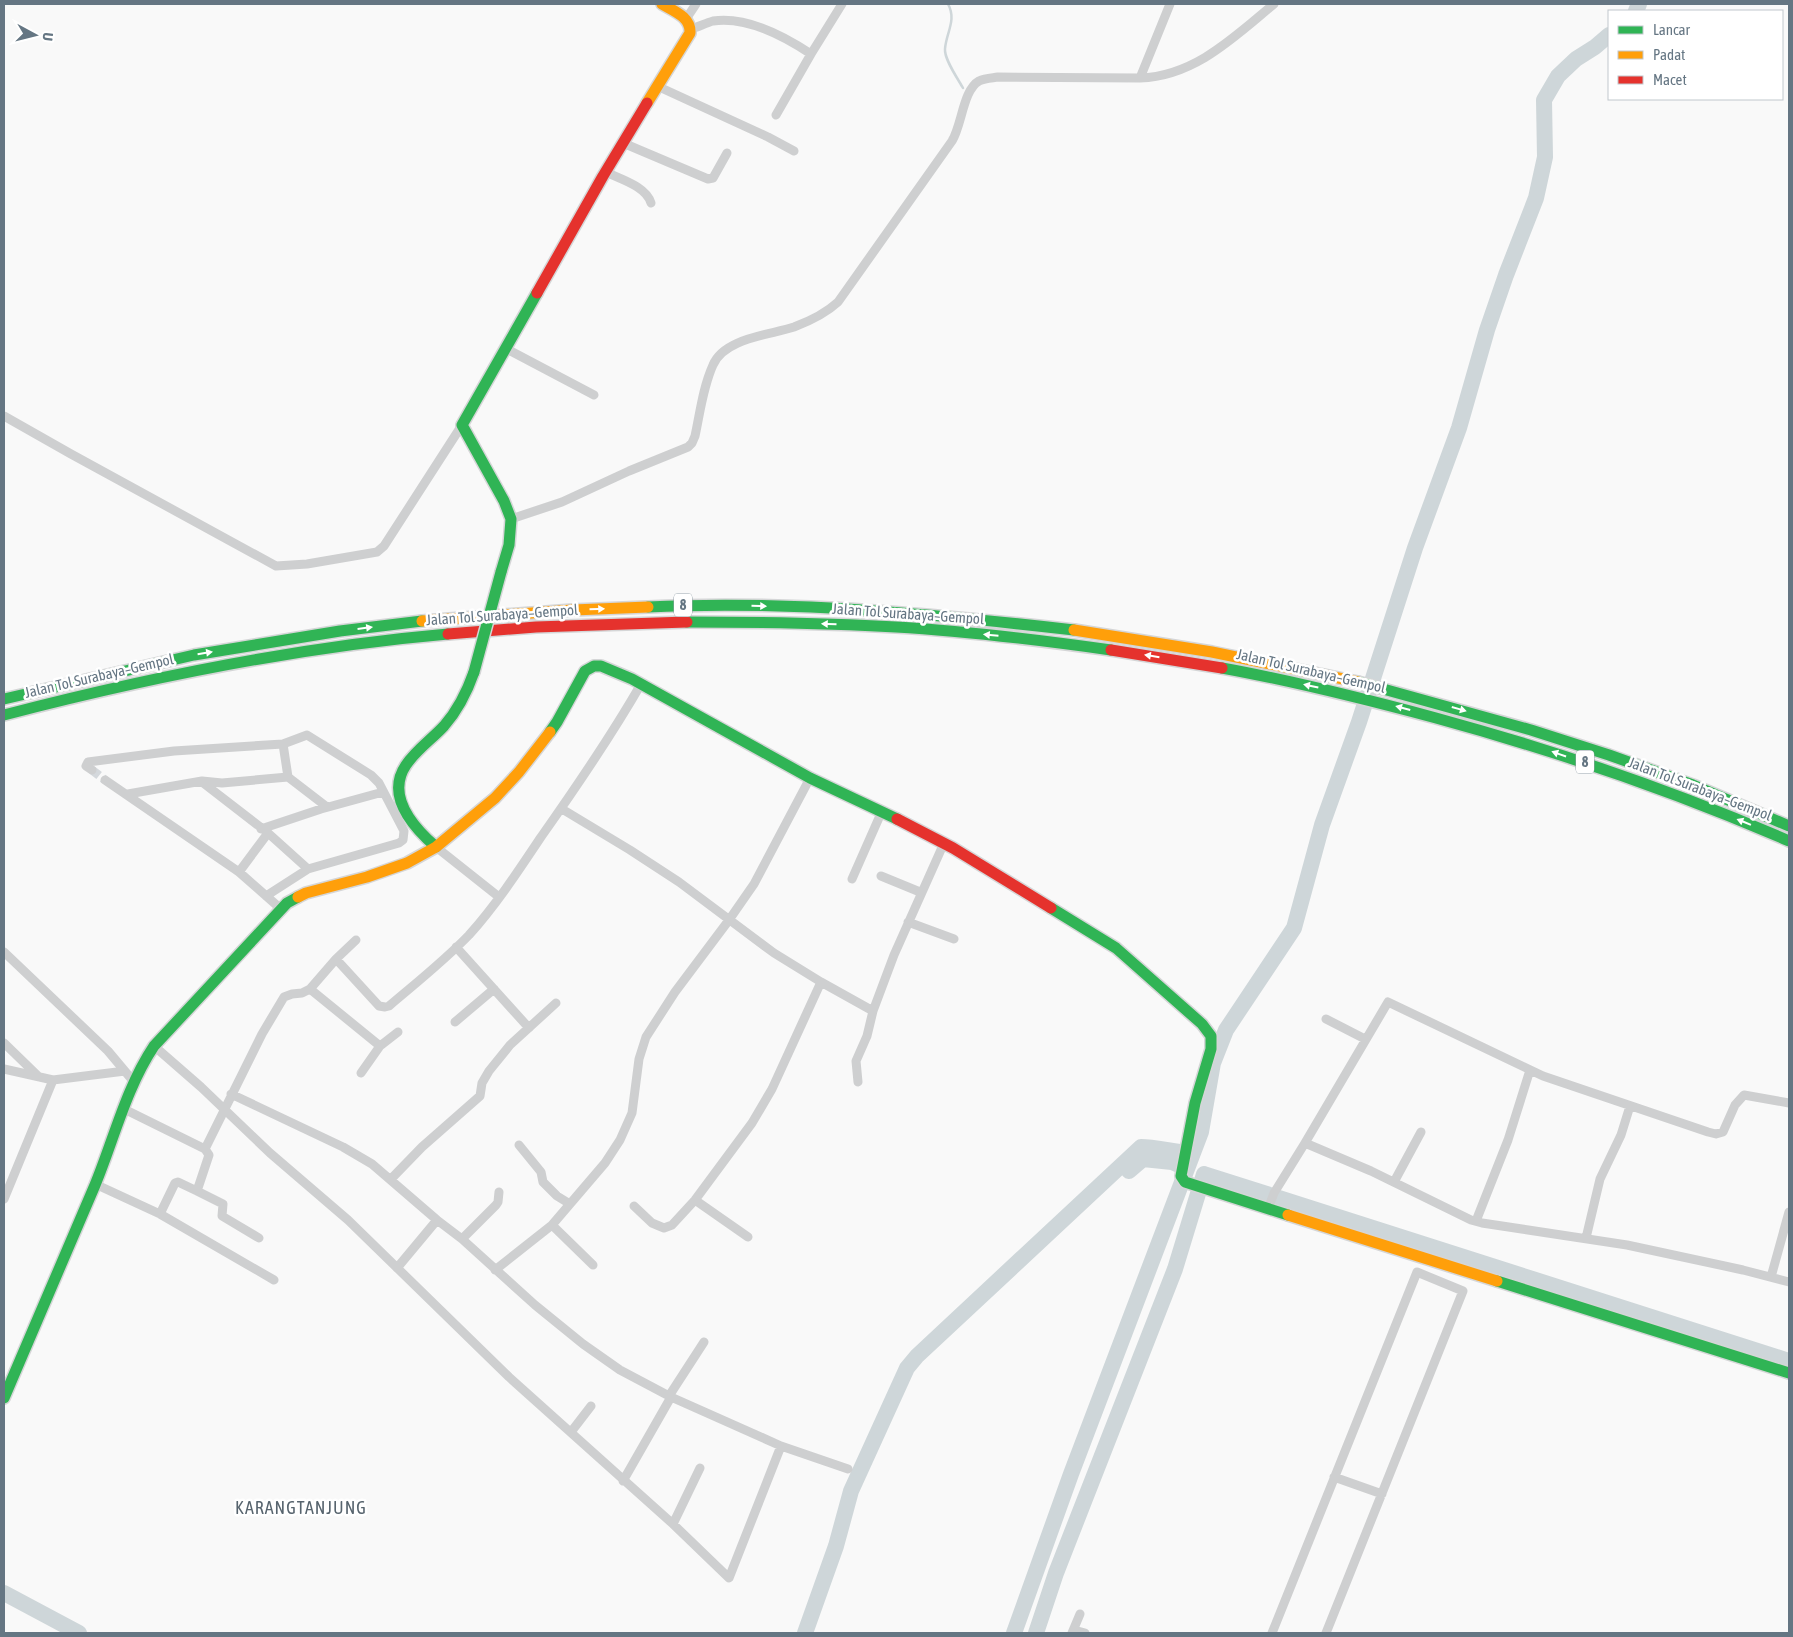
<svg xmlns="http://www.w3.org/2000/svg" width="1793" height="1637" font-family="'Asap Condensed',sans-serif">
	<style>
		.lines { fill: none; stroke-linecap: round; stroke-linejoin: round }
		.stream { stroke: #ced6d9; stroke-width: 2.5 }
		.river { stroke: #ced6d9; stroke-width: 16 }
		.street-tunnel { stroke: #d4d8dc; stroke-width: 9; stroke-dasharray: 9 4.5; stroke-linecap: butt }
		.fast-casing { stroke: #d5d6d7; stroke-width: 14 }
		.slow-casing { stroke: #d5d6d7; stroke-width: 14 }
		.jam-casing { stroke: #d5d6d7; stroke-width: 14 }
		.street { stroke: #cecfd0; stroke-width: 9 }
		.fast { stroke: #30b455; stroke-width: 11 }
		.slow { stroke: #ff9f0a; stroke-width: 11 }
		.jam { stroke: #e5322d; stroke-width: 11 }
		.fast-bridge-casing { stroke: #d5d6d7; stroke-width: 14; stroke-linecap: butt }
		.fast-bridge { stroke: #30b455; stroke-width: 11 }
		.oneway { fill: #fff }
		.labels { text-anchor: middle; stroke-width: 5; stroke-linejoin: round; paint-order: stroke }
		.shield { fill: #fff; stroke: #939fa8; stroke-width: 1 }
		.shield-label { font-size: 14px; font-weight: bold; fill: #657683 }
		.street-label { font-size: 15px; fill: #657683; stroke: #fff }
		.quarter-label { font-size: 18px; letter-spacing: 1px; fill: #57646e; stroke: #fff }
	</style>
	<rect width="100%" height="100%" fill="#f9f9f9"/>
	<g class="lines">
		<!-- stream -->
		<path class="stream" d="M 948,4 C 957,20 946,33 945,49 C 944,59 958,79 963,88"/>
		<!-- river -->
		<path class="river" d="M 1636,11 L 1639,4
			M 1129,1171 L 1143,1159 L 1172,1162 L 1181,1166
			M 4,1593 L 79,1633
			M 805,1633 L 836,1546 L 851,1491 L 907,1368 L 917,1356 L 1141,1147 C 1158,1147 1175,1153 1193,1153
			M 1014,1633 L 1071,1474 L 1201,1132 L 1213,1063 L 1226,1030 L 1294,928 L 1322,825 L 1359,722 L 1415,548 L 1459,428 L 1487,330 L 1506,275 L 1536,198 L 1545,157 L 1544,100 L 1558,76 L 1576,59 L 1595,47 L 1609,35
			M 1036,1633 L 1056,1573 L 1175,1269 L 1204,1174 L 1789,1361"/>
		<!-- street-tunnel -->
		<path class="street-tunnel" d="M 92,770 L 105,780"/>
		<!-- fast casing -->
		<g class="fast-casing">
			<path id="fast" d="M 501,572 L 509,545 L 511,519 L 504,501 L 462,425 L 537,293
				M 648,607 C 790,600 933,614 1074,630
				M 687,622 C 757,622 826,623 896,627 C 968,631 1039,640 1111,650
				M 1222,668 C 1294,681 1365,699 1436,718 C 1557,751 1674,791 1789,841
				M 1358,682 L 1531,730 L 1609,755 L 1693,785 L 1789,826
				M 4,699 L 194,655 L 340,631 L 422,621
				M 4,715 C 150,677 297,647 448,634
				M 550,732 L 557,722 L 585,671 L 594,666 L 601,666 L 632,679 L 810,778 L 897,819
				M 436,847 C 413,827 385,796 406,765 C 416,750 432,739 444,726 C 458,710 467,692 474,672
				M 1051,908 L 1116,948 L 1202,1024 L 1211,1036 L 1211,1049 L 1195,1103 L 1181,1176 L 1185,1182 L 1288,1215
				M 1497,1281 L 1789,1373
				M 4,1398 C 34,1327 65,1256 95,1185 C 114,1139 126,1088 154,1046 L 287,903 L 298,897"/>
		</g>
		<!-- slow casing -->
		<g class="slow-casing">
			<path id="slow" d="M 647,103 L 690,33 C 691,17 674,11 662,4
				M 422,621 L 573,610 L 648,607
				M 1074,630 L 1212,652 L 1358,682
				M 298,897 L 306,893 L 367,877 L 407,863 L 436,847 L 495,798 L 519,772 L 550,732
				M 1288,1215 L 1497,1281"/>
		</g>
		<!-- jam casing -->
		<g class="jam-casing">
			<path id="jam" d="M 537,293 L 603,176 L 647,103
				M 448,634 L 536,627 L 687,622
				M 1111,650 L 1222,668
				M 897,819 L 953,848 L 1051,908"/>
		</g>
		<!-- street -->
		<path class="street" d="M 686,19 L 696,4
			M 691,29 C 698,27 706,23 713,21 C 747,16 784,36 811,54 L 842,4
			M 1140,78 C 1195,76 1234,37 1274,4
			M 657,86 L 768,137 L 794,151
			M 776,115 L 811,54
			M 623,143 L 708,179 L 713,178 L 727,153
			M 606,172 C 620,179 646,186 651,203
			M 505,348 L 594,395
			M 4,416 L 71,454 L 276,566 L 307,564 L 377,552 L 384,546 L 462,425
			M 511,519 L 562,502 L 629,471 L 688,447 L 692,443 L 695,436 C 700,413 703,387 713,365 C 724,338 770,335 794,327 C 810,321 825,314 838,302 L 952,141 C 962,125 963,90 979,81 C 985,78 992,78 998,77 L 1140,78 L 1170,4
			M 283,744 L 288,777 L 327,807
			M 92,770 L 86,766 L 88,762 L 174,751 L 283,744 L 307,735 L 371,775 L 379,783 L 404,831 L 403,840 L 399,843 L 308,869 L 266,896
			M 105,780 L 239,872 L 281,909
			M 202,782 L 268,833 L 308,869
			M 128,794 L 202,781 L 222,783 L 288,777
			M 562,809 L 630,850 L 679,882 L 774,953 L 821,982 L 873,1011
			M 261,829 L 321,809 L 383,792
			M 436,847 L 499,897
			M 239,872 L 268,833
			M 881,876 L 920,892
			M 852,879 L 882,811
			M 908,922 L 954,939
			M 456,947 L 529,1028
			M 4,952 L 108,1051 L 134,1082
			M 336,959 L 379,1006 L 385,1007 L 389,1006 C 416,983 444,961 469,935 C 496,905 519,870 541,837 C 577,786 610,738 641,684
			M 310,989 L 380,1046
			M 1326,1019 L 1365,1039
			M 455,1022 L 494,989
			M 4,1043 L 39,1077
			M 154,1046 L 201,1087 L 270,1153 L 348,1220 L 509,1377 L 673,1524 L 729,1578 L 781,1446 L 671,1397 L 620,1370 L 583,1344 L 535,1305 L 462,1239 L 437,1220 L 372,1164 L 343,1147 L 231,1094
			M 4,1069 L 53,1080 L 125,1071
			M 361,1073 L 380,1046 L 398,1032
			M 858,1082 L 856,1061 L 867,1036 L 873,1011 L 894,955 L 944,843
			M 124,1109 L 205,1149
			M 1305,1143 L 1388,1002 L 1543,1076 L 1708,1132 L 1716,1134 L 1723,1132 L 1735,1105 L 1744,1095 L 1789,1103
			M 519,1145 L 541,1172 L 543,1182 L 557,1196 L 570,1204
			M 391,1179 L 422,1147 L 480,1096 L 482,1083 L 489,1071 L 510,1045 L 556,1003
			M 1394,1182 L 1421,1132
			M 95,1184 L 160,1214 L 274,1280
			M 197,1191 L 223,1204 L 222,1216 L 259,1238
			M 4,1199 L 53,1080
			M 695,1200 L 748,1237
			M 634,1206 L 652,1223 L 664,1228 L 672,1225 L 695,1200 L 752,1123 L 772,1089 L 821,982
			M 1268,1209 L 1274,1193 L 1305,1143 L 1371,1171 L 1471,1220 L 1482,1223 L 1627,1245 L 1743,1270 L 1789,1282
			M 160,1214 L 175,1183 L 178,1182 L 197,1191 L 209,1155 L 205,1149 L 262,1034 L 284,997 L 292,994 L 302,993 L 310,989 L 336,959 L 356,940
			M 1476,1221 L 1508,1140 L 1530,1070
			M 552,1225 L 593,1265
			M 1586,1238 L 1600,1179 L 1621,1135 L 1630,1106
			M 462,1239 L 496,1205 L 498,1202 L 499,1192
			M 397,1268 L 437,1220
			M 495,1270 L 552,1225 L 605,1163 L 620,1140 L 632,1113 L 639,1059 L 646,1037 L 675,992 L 729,920 L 754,884 L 810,778
			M 1771,1277 L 1789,1212
			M 669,1396 L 704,1342
			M 571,1432 L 591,1406
			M 781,1446 L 848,1469
			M 1334,1477 L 1382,1494
			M 623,1481 L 671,1397
			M 673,1524 L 700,1468
			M 1074,1630 L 1085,1633
			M 1072,1633 L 1080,1614
			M 1272,1633 L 1417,1272 L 1463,1291 L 1326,1633"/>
		<!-- fast -->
		<use href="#fast" class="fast"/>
		<!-- slow -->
		<use href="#slow" class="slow"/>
		<!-- jam -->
		<use href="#jam" class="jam"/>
		<!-- fast-bridge casing -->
		<g class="fast-bridge-casing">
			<path id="fast-bridge" d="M 474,672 L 501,572"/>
		</g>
		<!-- fast-bridge -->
		<use href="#fast-bridge" class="fast-bridge"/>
	</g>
	<!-- one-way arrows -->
	<defs><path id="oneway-solid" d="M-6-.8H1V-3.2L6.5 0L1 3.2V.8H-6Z" transform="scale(1.25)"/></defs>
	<g class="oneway">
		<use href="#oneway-solid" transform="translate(759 606) rotate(1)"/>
		<use href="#oneway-solid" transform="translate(597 609) rotate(-2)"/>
		<use href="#oneway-solid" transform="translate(829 624) rotate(-178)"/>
		<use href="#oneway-solid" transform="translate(365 628) rotate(-7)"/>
		<use href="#oneway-solid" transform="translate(991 635) rotate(-175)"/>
		<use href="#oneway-solid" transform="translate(205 653) rotate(-9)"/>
		<use href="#oneway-solid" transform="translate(1152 656) rotate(-171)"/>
		<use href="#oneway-solid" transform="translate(1311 686) rotate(-168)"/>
		<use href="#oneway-solid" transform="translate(1403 708) rotate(-165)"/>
		<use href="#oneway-solid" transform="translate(1459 709) rotate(16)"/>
		<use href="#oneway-solid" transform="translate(1559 754) rotate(-161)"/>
		<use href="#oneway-solid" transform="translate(1744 822) rotate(-158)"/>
	</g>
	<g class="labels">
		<!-- shield labels -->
		<g class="shield">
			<rect x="674" y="593.5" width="18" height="23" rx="4"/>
			<rect x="1576" y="750.5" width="18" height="23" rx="4"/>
		</g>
		<g class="shield-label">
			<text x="683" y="610">8</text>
			<text x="1585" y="767">8</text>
		</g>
		<!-- street labels -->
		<g class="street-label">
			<text transform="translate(908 614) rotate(4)" y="5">Jalan Tol Surabaya–Gempol</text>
			<text transform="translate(502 615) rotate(-4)" y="5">Jalan Tol Surabaya–Gempol</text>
			<text transform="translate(1311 671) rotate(13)" y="5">Jalan Tol Surabaya–Gempol</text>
			<text transform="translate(99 676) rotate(-13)" y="5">Jalan Tol Surabaya–Gempol</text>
			<text transform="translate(1700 789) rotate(21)" y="5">Jalan Tol Surabaya–Gempol</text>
		</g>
		<!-- quarter labels -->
		<g class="quarter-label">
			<text x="301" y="1514">KARANGTANJUNG</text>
		</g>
	</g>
	<!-- border -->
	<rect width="1793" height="1637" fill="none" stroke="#657683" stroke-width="10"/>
	<!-- legend -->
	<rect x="1608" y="10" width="175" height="90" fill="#ffffff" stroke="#c1c8cd"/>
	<rect x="1618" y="26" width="25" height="8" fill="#30b455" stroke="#c1c8cd"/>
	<text x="1653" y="35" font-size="15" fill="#657683">Lancar</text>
	<rect x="1618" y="51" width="25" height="8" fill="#ff9f0a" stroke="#c1c8cd"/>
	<text x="1653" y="60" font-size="15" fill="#657683">Padat</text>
	<rect x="1618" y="76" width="25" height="8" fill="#e5322d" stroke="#c1c8cd"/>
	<text x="1653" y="85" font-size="15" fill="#657683">Macet</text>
	<!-- north arrow -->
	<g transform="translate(35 35) rotate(97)" stroke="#ffffff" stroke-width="4" paint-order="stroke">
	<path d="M0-4L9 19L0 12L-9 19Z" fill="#657683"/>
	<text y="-8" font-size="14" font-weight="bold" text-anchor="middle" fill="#657683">U</text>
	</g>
</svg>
